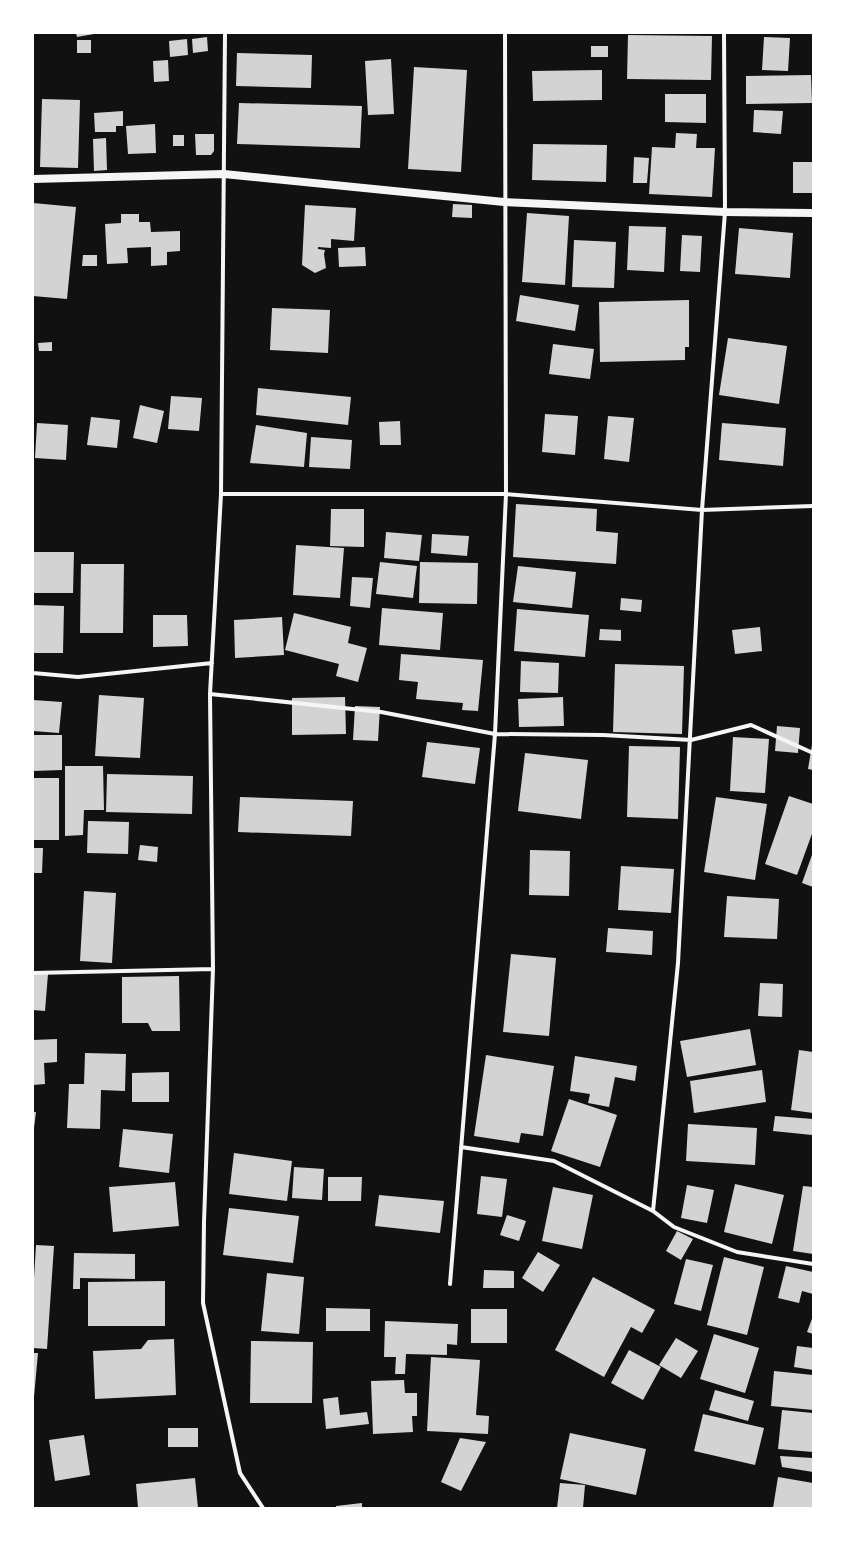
<svg xmlns="http://www.w3.org/2000/svg" width="846" height="1541" font-family="Roboto,sans-serif">
	<style>
		.building { fill: #d3d3d3 }
		.lines { fill: none; stroke-linecap: round; stroke-linejoin: round }
		.minor { stroke: #f5f5f5; stroke-width: 4 }
		.secondary { stroke: #f5f5f5; stroke-width: 8 }
	</style>
	<rect width="100%" height="100%" fill="#111"/>
	<!-- building -->
	<path class="building" d="M 76,33 L 94,33 L 94,34 L 77,37 Z
		M 628,35 L 712,36 L 711,80 L 627,79 Z
		M 207,37 L 208,51 L 193,53 L 192,39 Z
		M 764,37 L 790,38 L 788,71 L 762,70 Z
		M 187,39 L 188,55 L 170,57 L 169,41 Z
		M 77,40 L 91,40 L 91,53 L 77,53 Z
		M 591,46 L 608,46 L 608,57 L 591,57 Z
		M 237,53 L 312,55 L 311,88 L 236,86 Z
		M 391,59 L 394,114 L 368,115 L 365,61 Z
		M 168,60 L 169,81 L 154,82 L 153,61 Z
		M 414,67 L 467,70 L 461,172 L 408,169 Z
		M 602,70 L 602,100 L 533,101 L 532,71 Z
		M 811,75 L 812,103 L 746,104 L 746,76 Z
		M 665,94 L 706,94 L 706,123 L 665,122 Z
		M 42,99 L 80,100 L 78,168 L 40,167 Z
		M 239,103 L 362,106 L 360,148 L 237,144 Z
		M 754,110 L 783,111 L 781,134 L 753,132 Z
		M 123,111 L 123,126 L 116,126 L 116,132 L 95,132 L 94,113 Z
		M 155,124 L 156,153 L 128,154 L 126,126 Z
		M 676,133 L 697,134 L 696,148 L 715,148 L 712,197 L 649,194 L 652,147 L 675,148 Z
		M 195,134 L 214,134 L 214,151 L 211,155 L 196,155 Z
		M 173,135 L 184,135 L 184,146 L 173,146 Z
		M 106,138 L 107,170 L 94,171 L 93,139 Z
		M 533,144 L 607,145 L 606,182 L 532,180 Z
		M 634,157 L 649,158 L 647,183 L 633,183 Z
		M 793,162 L 813,162 L 813,193 L 793,193 Z
		M 33,203 L 76,207 L 67,299 L 33,296 Z
		M 453,204 L 472,205 L 472,218 L 452,217 Z
		M 305,205 L 356,208 L 354,241 L 331,239 L 331,248 L 318,247 L 318,249 L 325,250 L 324,254 L 326,268 L 315,273 L 302,265 Z
		M 527,213 L 569,216 L 565,285 L 522,282 Z
		M 121,214 L 139,214 L 139,222 L 150,222 L 151,232 L 180,231 L 180,251 L 167,252 L 167,265 L 151,266 L 151,247 L 127,248 L 128,263 L 107,264 L 105,224 L 121,223 Z
		M 629,226 L 666,227 L 664,272 L 627,270 Z
		M 739,228 L 793,233 L 790,278 L 735,274 Z
		M 682,235 L 702,236 L 700,272 L 680,271 Z
		M 574,240 L 616,242 L 614,288 L 572,287 Z
		M 365,247 L 366,266 L 339,267 L 338,248 Z
		M 83,255 L 97,255 L 97,266 L 82,266 Z
		M 520,295 L 579,305 L 575,331 L 516,321 Z
		M 689,300 L 689,347 L 685,347 L 685,360 L 600,362 L 599,302 Z
		M 272,308 L 330,310 L 328,353 L 270,350 Z
		M 728,338 L 787,346 L 779,404 L 719,395 Z
		M 52,342 L 52,351 L 39,351 L 38,343 Z
		M 553,344 L 594,349 L 590,379 L 549,374 Z
		M 258,388 L 351,397 L 348,425 L 256,415 Z
		M 171,396 L 202,398 L 199,431 L 168,429 Z
		M 140,405 L 164,411 L 157,443 L 133,438 Z
		M 545,414 L 578,416 L 575,455 L 542,452 Z
		M 608,416 L 634,418 L 629,462 L 604,459 Z
		M 91,417 L 120,420 L 117,448 L 87,445 Z
		M 400,421 L 401,445 L 380,445 L 379,422 Z
		M 37,423 L 68,425 L 66,460 L 35,458 Z
		M 722,423 L 786,428 L 783,466 L 719,460 Z
		M 256,425 L 307,433 L 304,467 L 250,463 Z
		M 311,437 L 352,440 L 350,469 L 309,467 Z
		M 516,504 L 597,509 L 596,531 L 618,533 L 616,564 L 513,557 Z
		M 331,509 L 364,509 L 364,547 L 330,546 Z
		M 386,532 L 422,535 L 419,561 L 384,558 Z
		M 432,534 L 469,536 L 467,556 L 431,553 Z
		M 296,545 L 344,548 L 340,598 L 293,595 Z
		M 33,552 L 74,552 L 73,593 L 33,593 Z
		M 380,562 L 417,566 L 413,598 L 376,594 Z
		M 420,562 L 478,563 L 477,604 L 419,603 Z
		M 81,564 L 124,564 L 123,633 L 80,633 Z
		M 518,566 L 576,572 L 572,608 L 513,602 Z
		M 352,577 L 373,578 L 370,608 L 350,606 Z
		M 621,598 L 642,600 L 641,612 L 620,610 Z
		M 33,605 L 64,606 L 63,653 L 33,653 Z
		M 382,608 L 443,613 L 440,650 L 379,645 Z
		M 517,609 L 589,615 L 585,657 L 514,651 Z
		M 294,613 L 351,627 L 348,643 L 367,648 L 358,682 L 336,676 L 339,664 L 285,650 Z
		M 153,615 L 187,615 L 188,646 L 153,647 Z
		M 282,617 L 284,655 L 235,658 L 234,620 Z
		M 760,627 L 762,651 L 735,654 L 732,630 Z
		M 600,629 L 621,630 L 621,641 L 599,640 Z
		M 401,654 L 483,660 L 478,711 L 462,710 L 463,703 L 416,699 L 418,682 L 399,680 Z
		M 521,661 L 559,663 L 558,693 L 520,692 Z
		M 615,664 L 684,666 L 682,734 L 613,732 Z
		M 99,695 L 144,698 L 140,758 L 95,756 Z
		M 345,697 L 346,734 L 292,735 L 292,698 Z
		M 563,697 L 564,726 L 519,727 L 518,699 Z
		M 33,700 L 62,702 L 59,733 L 33,731 Z
		M 355,706 L 380,707 L 378,741 L 353,740 Z
		M 777,726 L 800,728 L 798,753 L 775,751 Z
		M 33,735 L 62,735 L 62,770 L 33,771 Z
		M 733,737 L 769,739 L 765,793 L 730,791 Z
		M 427,742 L 480,748 L 475,784 L 422,777 Z
		M 812,745 L 813,745 L 813,770 L 808,769 Z
		M 629,746 L 680,747 L 678,819 L 627,817 Z
		M 525,753 L 588,760 L 581,819 L 518,811 Z
		M 65,766 L 103,766 L 104,810 L 84,810 L 83,835 L 65,836 Z
		M 107,774 L 193,776 L 192,814 L 106,812 Z
		M 33,778 L 59,778 L 59,840 L 33,840 Z
		M 789,796 L 813,804 L 813,831 L 797,875 L 765,864 Z
		M 240,797 L 353,801 L 351,836 L 238,832 Z
		M 716,797 L 767,804 L 755,880 L 704,872 Z
		M 88,821 L 129,822 L 128,854 L 87,853 Z
		M 140,845 L 158,847 L 157,862 L 138,860 Z
		M 33,848 L 43,848 L 42,873 L 33,873 Z
		M 530,850 L 570,851 L 569,896 L 529,895 Z
		M 813,852 L 813,887 L 802,883 Z
		M 621,866 L 674,869 L 671,913 L 618,910 Z
		M 84,891 L 116,893 L 112,963 L 80,961 Z
		M 727,896 L 779,899 L 777,939 L 724,937 Z
		M 608,928 L 653,931 L 652,955 L 606,952 Z
		M 511,954 L 556,958 L 549,1036 L 503,1032 Z
		M 33,973 L 48,974 L 45,1011 L 33,1010 Z
		M 179,976 L 180,1031 L 152,1031 L 148,1023 L 122,1023 L 122,977 Z
		M 760,983 L 783,984 L 782,1017 L 758,1016 Z
		M 750,1029 L 756,1065 L 687,1077 L 680,1041 Z
		M 57,1039 L 57,1062 L 44,1063 L 45,1084 L 33,1085 L 33,1040 Z
		M 799,1050 L 813,1052 L 813,1113 L 791,1110 Z
		M 85,1053 L 126,1054 L 125,1091 L 101,1090 L 100,1129 L 67,1128 L 69,1084 L 84,1084 Z
		M 486,1055 L 554,1066 L 543,1136 L 521,1133 L 519,1143 L 474,1136 Z
		M 575,1056 L 637,1066 L 635,1081 L 615,1077 L 609,1107 L 588,1103 L 590,1094 L 570,1091 Z
		M 762,1070 L 766,1102 L 694,1113 L 690,1081 Z
		M 169,1072 L 169,1102 L 132,1102 L 132,1073 Z
		M 569,1099 L 617,1115 L 600,1167 L 551,1151 Z
		M 33,1112 L 36,1112 L 34,1128 L 33,1127 Z
		M 775,1116 L 813,1119 L 812,1135 L 773,1131 Z
		M 688,1124 L 757,1128 L 755,1165 L 686,1161 Z
		M 123,1129 L 173,1134 L 169,1173 L 119,1167 Z
		M 234,1153 L 292,1161 L 287,1201 L 229,1194 Z
		M 294,1167 L 324,1169 L 322,1200 L 292,1198 Z
		M 481,1176 L 507,1179 L 502,1217 L 477,1214 Z
		M 328,1177 L 362,1177 L 361,1201 L 328,1201 Z
		M 175,1182 L 179,1226 L 113,1232 L 109,1187 Z
		M 735,1184 L 784,1195 L 772,1244 L 724,1232 Z
		M 687,1185 L 714,1190 L 707,1223 L 681,1218 Z
		M 803,1186 L 813,1187 L 813,1254 L 793,1251 Z
		M 553,1187 L 593,1195 L 582,1249 L 542,1241 Z
		M 379,1195 L 444,1201 L 440,1233 L 375,1226 Z
		M 229,1208 L 299,1216 L 293,1263 L 223,1255 Z
		M 507,1215 L 526,1221 L 519,1241 L 500,1235 Z
		M 677,1231 L 693,1239 L 681,1260 L 666,1251 Z
		M 36,1245 L 54,1246 L 47,1349 L 33,1348 L 33,1294 Z
		M 538,1252 L 560,1265 L 543,1292 L 522,1278 Z
		M 74,1253 L 135,1254 L 135,1279 L 80,1278 L 80,1289 L 73,1289 Z
		M 724,1257 L 764,1267 L 747,1335 L 707,1325 Z
		M 686,1259 L 713,1265 L 701,1311 L 674,1304 Z
		M 786,1266 L 813,1272 L 813,1294 L 802,1291 L 799,1303 L 778,1298 Z
		M 484,1270 L 514,1271 L 514,1288 L 483,1288 Z
		M 267,1273 L 304,1277 L 299,1334 L 261,1331 Z
		M 593,1277 L 655,1310 L 642,1333 L 631,1327 L 604,1377 L 555,1350 Z
		M 165,1281 L 165,1326 L 88,1326 L 88,1282 Z
		M 326,1308 L 370,1309 L 370,1331 L 326,1331 Z
		M 471,1309 L 507,1309 L 507,1343 L 471,1343 Z
		M 813,1316 L 813,1334 L 807,1332 Z
		M 385,1321 L 458,1324 L 457,1345 L 447,1344 L 447,1355 L 406,1354 L 405,1374 L 395,1374 L 396,1357 L 384,1357 Z
		M 714,1334 L 759,1348 L 745,1393 L 700,1379 Z
		M 676,1338 L 698,1351 L 681,1378 L 659,1365 Z
		M 174,1339 L 176,1395 L 95,1399 L 93,1351 L 141,1349 L 148,1340 Z
		M 251,1341 L 313,1342 L 312,1403 L 250,1403 Z
		M 797,1346 L 813,1348 L 813,1370 L 794,1367 Z
		M 629,1350 L 661,1367 L 643,1400 L 611,1383 Z
		M 33,1353 L 38,1353 L 34,1397 L 33,1397 Z
		M 431,1357 L 480,1360 L 476,1415 L 489,1416 L 488,1434 L 427,1431 Z
		M 774,1371 L 813,1375 L 813,1410 L 771,1406 Z
		M 404,1380 L 405,1393 L 417,1393 L 417,1416 L 412,1416 L 413,1432 L 373,1434 L 371,1381 Z
		M 715,1390 L 754,1401 L 748,1421 L 709,1410 Z
		M 338,1397 L 340,1415 L 367,1412 L 369,1424 L 326,1429 L 323,1399 Z
		M 782,1410 L 813,1413 L 813,1452 L 778,1449 Z
		M 703,1414 L 764,1428 L 755,1465 L 694,1451 Z
		M 168,1428 L 198,1428 L 198,1447 L 168,1447 Z
		M 570,1433 L 646,1449 L 636,1495 L 560,1479 Z
		M 84,1435 L 90,1475 L 55,1481 L 49,1440 Z
		M 460,1438 L 486,1442 L 461,1491 L 441,1482 Z
		M 780,1456 L 813,1458 L 813,1472 L 782,1467 Z
		M 778,1477 L 813,1483 L 813,1508 L 773,1508 Z
		M 195,1478 L 198,1508 L 138,1508 L 136,1484 Z
		M 560,1483 L 585,1485 L 583,1508 L 557,1508 Z
		M 362,1503 L 362,1508 L 336,1508 L 336,1506 Z"/>
	<g class="lines">
		<!-- minor -->
		<path class="minor" d="M 225,33 L 221,494 L 210,694 L 213,969 L 204,1222 L 203,1303 L 240,1473 L 263,1508
			M 221,494 L 506,494 L 702,510 L 813,506
			M 33,673 L 78,677 L 212,663
			M 210,694 L 381,712 L 495,734 L 603,735 L 691,740 L 751,725 L 813,753
			M 33,973 L 213,969
			M 461,1147 L 554,1161 L 653,1211 L 674,1227 L 737,1252 L 813,1264
			M 653,1211 L 678,963 L 702,510 L 725,212 L 724,33
			M 450,1284 L 495,734 L 506,494 L 505,33"/>
		<!-- secondary -->
		<path class="secondary" d="M 33,179 L 224,174 L 504,202 L 725,212 L 813,213"/>
	</g>
	<!-- border -->
	<rect width="846" height="1541" fill="none" stroke="#ffffff" stroke-width="68"/>
</svg>
